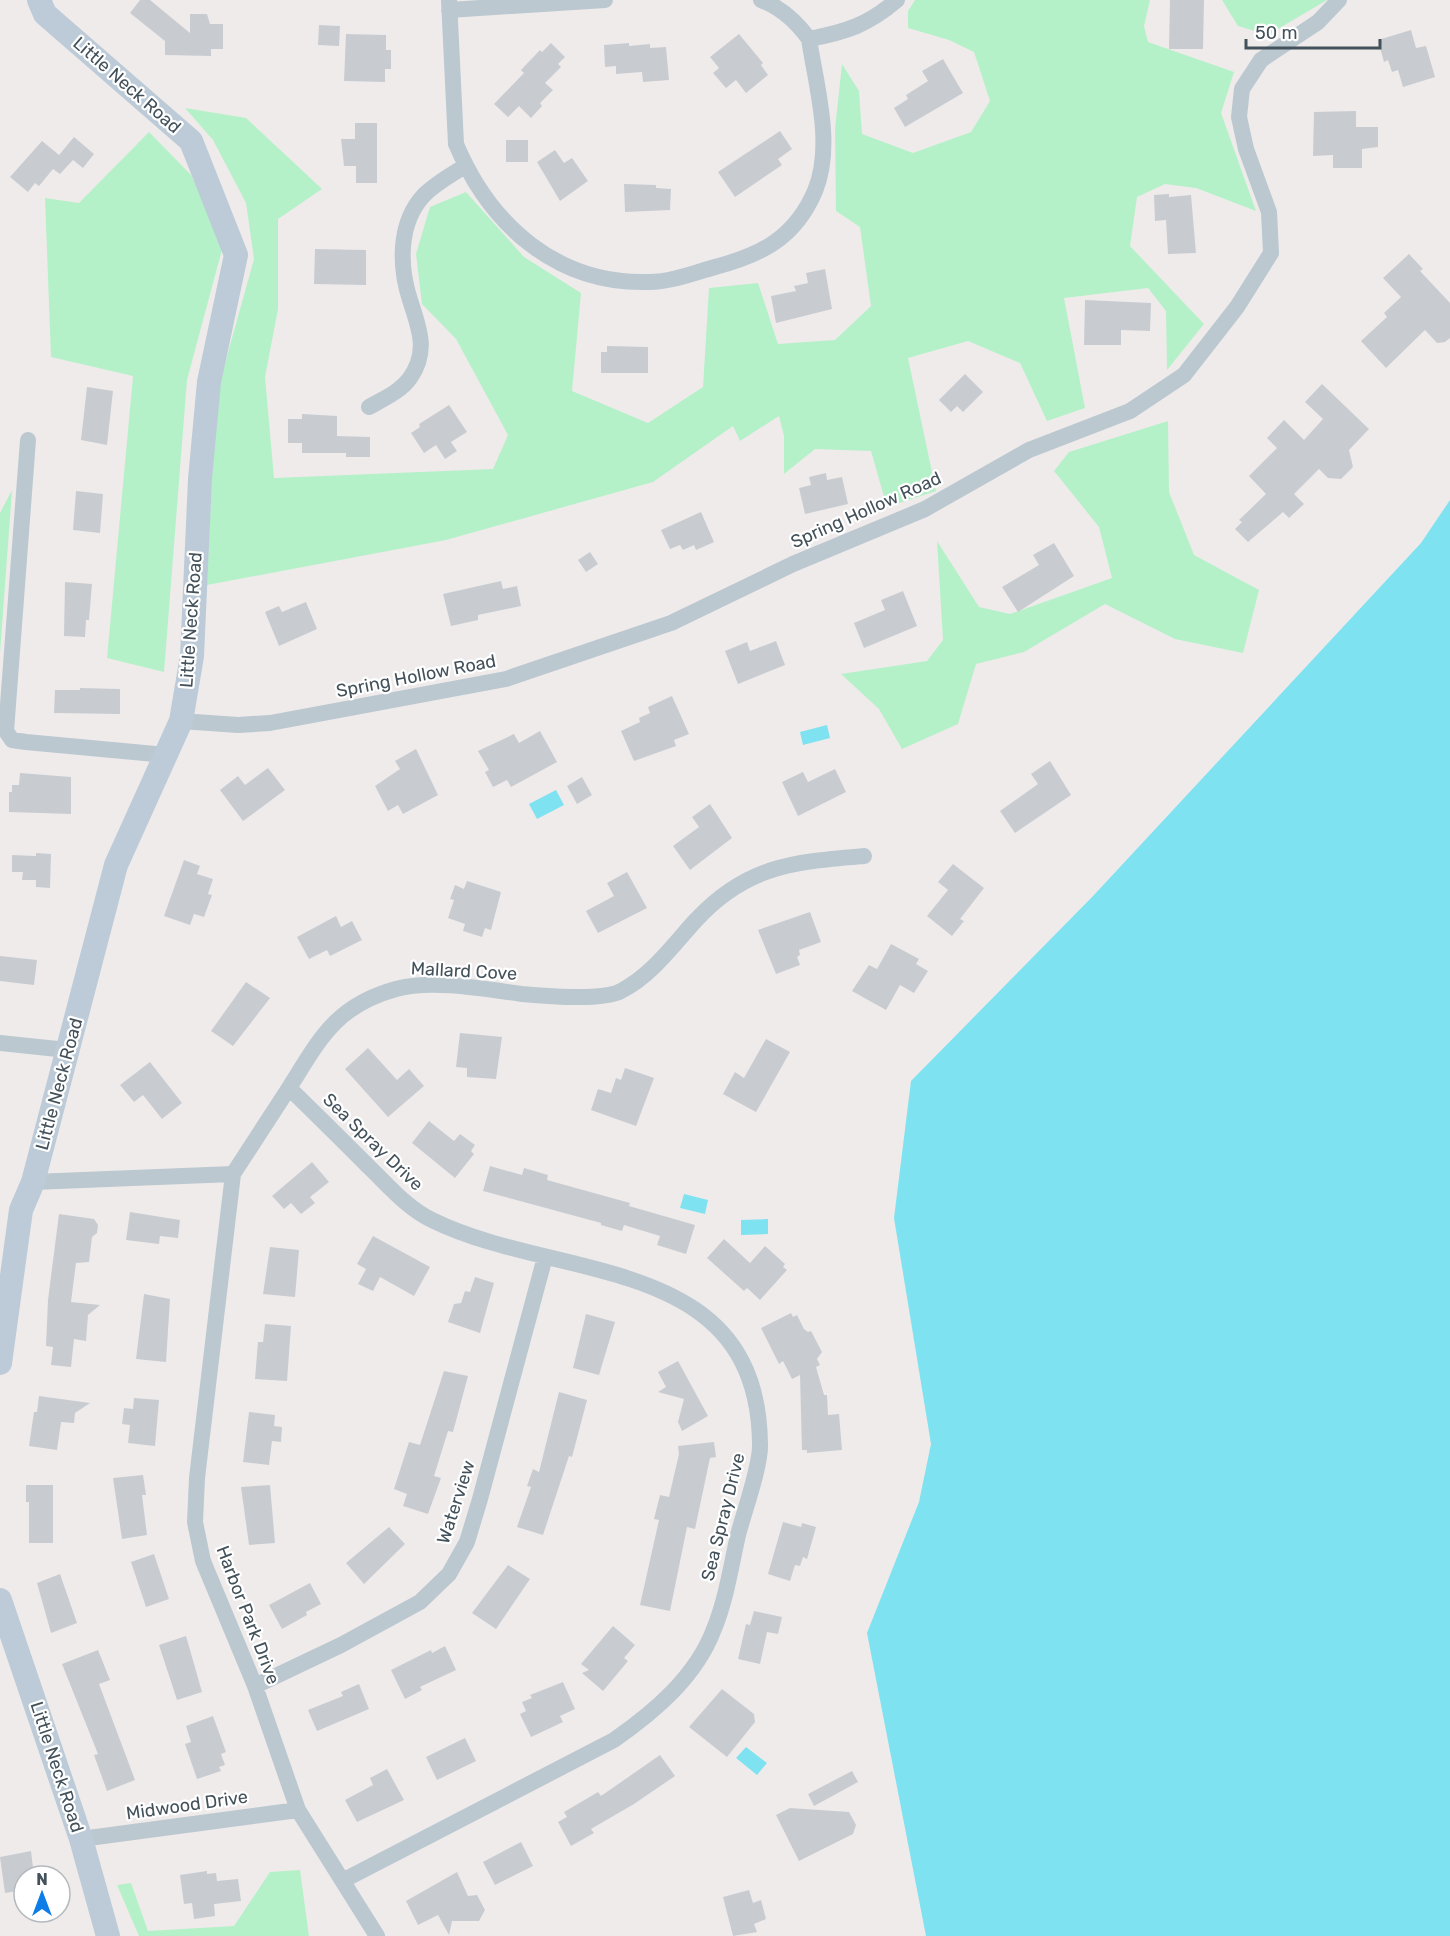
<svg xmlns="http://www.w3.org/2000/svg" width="1450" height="1936" font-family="Rubik,sans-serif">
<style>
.green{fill:#b5f1c8}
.water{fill:#7fe2f1}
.building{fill:#c8ccd1}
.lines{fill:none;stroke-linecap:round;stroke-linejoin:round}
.street{stroke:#bbc8d0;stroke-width:16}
.secondary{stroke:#bccbd7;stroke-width:24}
.labels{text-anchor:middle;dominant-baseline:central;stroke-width:4.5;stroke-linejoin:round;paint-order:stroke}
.street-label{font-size:18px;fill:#43515a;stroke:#fff}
</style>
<rect width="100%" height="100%" fill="#efebeb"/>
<path class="green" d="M915,0H1150L1144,26L1148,42L1234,72L1221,113L1256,211L1196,188L1165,184L1137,197L1130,246L1204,324L1167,370L1166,311L1148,288L1064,298L1085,408L1047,421L1020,363L968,341L908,358L936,491L887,507L871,451L815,449L784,474V436L779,416L740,441L733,426L653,482L446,540L207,585L215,399L254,259L246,203L213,140L185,108L246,118L322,189L278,219V309L265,377L274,478L493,469L508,435L456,339L422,304L416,254L430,207L466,192L524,257L581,293L572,391L648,423L703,387L709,288L758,283L778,344L835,340L871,306L860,227L836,211L835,129L842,64L859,91L862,134L913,153L971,132L990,101L974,52L949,40L908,28V11Z
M1222,0H1327L1268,35L1238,26Z
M149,132L191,175L223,246L187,380L164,672L107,658L133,376L51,357L45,198L79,203Z
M1168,421L1169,492L1194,555L1259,590L1243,653L1175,639L1105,604L1024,652L976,664L958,724L902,749L879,709L841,674L927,661L943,640L937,541L979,607L1010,614L1112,578L1099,527L1054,471L1069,452Z
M12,490L0,653V513Z
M300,1870L309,1936H139L117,1885L131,1883L148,1931L234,1926L270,1872Z"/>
<path class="water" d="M1450,500V1936H926L867,1633L919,1502L931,1444L894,1218L911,1081L1094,895L1421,543Z
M827,725L830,738L803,745L800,732Z
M556,790L564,805L537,819L529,804Z
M684,1194L708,1200L705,1214L680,1208Z
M768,1219V1234L741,1235V1220Z
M746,1747L767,1763L757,1775L736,1758Z"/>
<path class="building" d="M140,0H150L190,33V14H207L210,24H223V49H211V56L165,55V41L130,13Z
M1170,0H1204L1203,49H1169Z
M319,25L340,26L339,46L318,45Z
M1411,30L1416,48L1426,46L1435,77L1403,87L1398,70L1392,72L1388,60L1384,62L1378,40Z
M346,34L386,35V50H391V69H385V82L344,81Z
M739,34L763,63L761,65L768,75L746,93L736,80L726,88L713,73L719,68L710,57Z
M551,43L565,57L558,64L561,67L545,83L553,90L540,103L542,106L531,118L519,106L508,117L494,104L524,73L521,70L540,50L542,52Z
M629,43V46L650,44V48L666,47L669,80L643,82L642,72L616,74V66L605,67L604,45Z
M943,59L963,93L905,127L894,108L908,99L906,95L928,81L922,71Z
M1356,111V127H1378V147L1362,149V168H1333V155L1313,156L1314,112Z
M355,123H377V183H356V166H344L341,139H355Z
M780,131L792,149L778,159L782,165L735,197L718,172Z
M74,137L94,154L83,168L73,160L60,174L53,169L39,186L35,183L28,192L10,177L42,141L59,155Z
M506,140H528V162H506Z
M555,150L564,163L572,158L588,181L560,201L537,162Z
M624,184L656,185V188L671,189L670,210L625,212Z
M1169,194V197L1191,195L1196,253L1168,254L1166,220L1155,221L1154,195Z
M315,249L366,250V285L314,284Z
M1409,254L1423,269L1420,271L1450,303V338L1445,342L1437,343L1425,330L1386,368L1361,341L1387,317L1384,313L1401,297L1383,278Z
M825,269L832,309L776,323L771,296L796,291L794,286L808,283L806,273Z
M1085,300L1151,303L1150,331L1121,330V345H1084Z
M607,346L648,347V373H601V352H607Z
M965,374L983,392L963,412L957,406L951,412L939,400Z
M1322,384L1369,429L1349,450L1353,467L1341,479L1328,478L1319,469L1294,494L1304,504L1289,518L1283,512L1248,542L1235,529L1242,522L1239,520L1266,494L1249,476L1277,448L1267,438L1284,420L1304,440L1323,419L1305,402Z
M87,387L113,391L107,445L81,440Z
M449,405L467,432L451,442L457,451L445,459L436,445L424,453L411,433L420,427L419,424Z
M302,414L337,416V436L370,437V457H346V453H302V443H288V419H302Z
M826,473L827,480L842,477L848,504L805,514L799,488L811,485L809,477Z
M76,491L103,494L100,533L73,530Z
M701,512L714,542L696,550L694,545L683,550L680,545L670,549L661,530Z
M1054,543L1074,576L1018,612L1002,587L1039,565L1033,555Z
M590,552L598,564L586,572L578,560Z
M501,581L503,589L517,586L521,606L478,615V620L451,626L443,594Z
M65,582L92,584L89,620H86L85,637L64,636Z
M903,591L917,626L864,648L854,623L885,610L881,600Z
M306,602L317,629L279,646L265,612L279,606L282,612Z
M776,641L785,665L738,684L725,651L747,642L750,651Z
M80,688L120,689V714L54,713L55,690H80Z
M672,696L689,734L674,740L676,746L634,761L621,731L640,722L639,718L650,713L648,707Z
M540,731L557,762L511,787L507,780L493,787L485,772L489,770L478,751L514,734L519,743Z
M416,749L438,795L403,814L398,805L388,811L375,786L400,769L395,761Z
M1050,761L1071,795L1015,833L1000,811L1038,784L1031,774Z
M268,768L285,790L243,821L220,790L238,776L245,785Z
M835,769L846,792L798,816L782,782L803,772L808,782Z
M20,773L71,777V814L9,812V792H12V785H19Z
M582,777L592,795L577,804L567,786Z
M710,804L732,838L690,870L673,846L699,827L692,817Z
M36,853L51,854L50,888L36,887V880H22L23,872H12V855L36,856Z
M184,860L200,866L197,874L213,879L208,894L212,895L204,917L194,914L190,925L164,916Z
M953,864L984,888L960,919L964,921L952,936L927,916L948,890L938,882Z
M627,872L647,908L598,933L586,911L614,896L607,883Z
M467,881L501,892L491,930L485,928L482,937L463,931L465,924L448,918L454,900L450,899L455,885L464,889Z
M810,912L821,942L799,950L800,955L797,957L800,965L776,974L758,930Z
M336,916L341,927L352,921L362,940L330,956L327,950L309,959L297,937Z
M891,944L919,959L916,964L928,971L914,993L900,985L886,1010L852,991L869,965L877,969Z
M0,956L37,960L34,985L0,981Z
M246,982L270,998L233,1046L211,1031Z
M460,1033L502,1037L496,1079L467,1077V1068L456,1067Z
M766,1039L790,1052L756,1112L723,1094L735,1072L744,1078Z
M368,1048L397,1080L409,1069L424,1086L388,1117L345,1069Z
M150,1062L182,1103L162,1119L143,1095L134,1102L120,1085Z
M625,1068L654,1078L636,1126L591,1110L598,1089L611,1093L616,1078L621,1080Z
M429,1121L454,1141L460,1134L475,1145L471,1151L474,1154L455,1178L412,1143Z
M312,1162L329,1182L310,1197L315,1203L301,1214L291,1203L284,1209L272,1196Z
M490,1166L522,1175L524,1168L548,1175L547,1180L630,1203L629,1206L695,1225L686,1254L657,1245L660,1236L624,1225L622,1231L601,1225V1223L483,1191Z
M130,1212L180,1220L178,1238L160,1236L159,1244L126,1240Z
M59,1214L94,1219L98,1225L97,1233L92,1237L89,1262L76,1263L71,1302L100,1305L88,1315L86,1341L74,1339L71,1367L51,1365L53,1347L46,1346L48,1300Z
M373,1236L430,1267L414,1296L380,1277L373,1291L358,1284L366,1269L357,1264Z
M724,1239L750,1263L765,1246L785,1264L783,1267L787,1270L760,1300L747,1288L744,1291L707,1258Z
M270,1247L299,1250L295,1297L263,1294Z
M475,1277L494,1283L480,1333L448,1322L454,1304L461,1303L465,1291L470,1292Z
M144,1294L170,1299L166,1362L136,1359Z
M791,1313L793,1317L797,1315L804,1329L808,1332L811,1331L822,1352L817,1359L820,1365L816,1367L824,1395H827L828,1415L839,1414L842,1450L807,1453V1450H802L800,1375L792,1379L783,1361L779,1364L761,1328Z
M586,1314L615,1322L599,1375L573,1368Z
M265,1324L291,1326L287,1381L255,1379L258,1342H263Z
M678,1361L708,1416L682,1431L678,1422L684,1399L658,1392L666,1387L658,1372Z
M444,1371L468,1376L453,1432L448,1431L434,1476L441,1478L428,1514L403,1506L407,1494L394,1489L409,1442L420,1445Z
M559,1392L587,1400L572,1457L569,1456L543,1535L517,1527L531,1487L527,1486L533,1469L539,1472Z
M39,1396L90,1403L75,1413L74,1423L61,1422L57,1450L29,1446L34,1412H37Z
M134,1398L159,1400L155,1446L128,1443L130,1425L122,1424L124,1408L133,1409Z
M249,1412L275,1415L274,1426L282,1427L281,1442L272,1441L269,1465L243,1462Z
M714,1442L716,1457L710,1458L695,1529L687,1527L670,1611L640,1605L659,1520L654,1519L660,1495L669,1497L679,1454L678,1446Z
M143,1475L146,1495H142L147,1535L122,1539L113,1478Z
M26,1485H53V1543H29V1502H26Z
M270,1485L275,1543L249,1545L241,1487Z
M783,1522L801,1527L802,1523L816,1527L807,1559L803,1557L800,1566L795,1565L790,1581L768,1574Z
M389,1527L405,1544L364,1584L346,1563Z
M154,1554L169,1599L146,1607L131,1562Z
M508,1565L530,1579L496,1629L472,1613Z
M60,1574L77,1623L51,1633L37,1583Z
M310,1583L321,1604L306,1612L307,1615L282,1629L269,1605Z
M754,1611L782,1617L778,1634L767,1632L760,1664L738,1659L746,1624L750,1625Z
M613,1626L635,1645L624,1658L628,1661L603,1691L582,1673L589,1670L581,1664Z
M186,1636L202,1692L177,1700L159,1645Z
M445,1646L456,1670L420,1687L422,1690L405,1699L391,1670L431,1650L432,1653Z
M98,1650L110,1680L99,1684L135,1780L107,1791L94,1755L98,1754L62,1664Z
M563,1682L575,1709L560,1716L563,1722L531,1737L520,1714L526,1711L522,1702L532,1698L530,1695Z
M359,1684L369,1709L317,1731L308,1710L343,1696L341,1692Z
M722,1689L754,1714L755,1722L727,1757L689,1727Z
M213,1716L226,1752L221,1754L225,1765L219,1767L221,1771L197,1779L185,1744L191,1742L186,1726Z
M465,1738L476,1761L437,1780L426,1757Z
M660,1755L675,1776L634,1804L591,1829L594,1833L571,1846L558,1822L567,1817L564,1812L598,1792L601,1796Z
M387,1769L404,1800L357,1822L345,1800L373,1785L370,1778Z
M852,1771L858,1782L814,1806L808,1794Z
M790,1808L849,1812L856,1825L853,1834L799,1861L776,1815Z
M521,1842L533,1866L495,1885L483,1862Z
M31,1851L34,1876H24V1890L5,1893L0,1857Z
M207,1871V1874L216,1873L217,1881L238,1879L241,1901L214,1904L215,1916L194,1919L192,1903L184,1904L180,1875Z
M457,1872L468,1896L477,1895L485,1910L479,1921H452L449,1935L438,1915L418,1925L406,1901Z
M749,1890L753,1903L761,1900L766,1919L754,1924L757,1932L733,1936L723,1897Z"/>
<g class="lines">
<path class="street" d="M449,0L456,144C490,225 557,285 649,282C671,282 694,273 715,267C761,255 795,238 815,191C834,145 816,86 809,39
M761,0C782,8 796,21 809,39C846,32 868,25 897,0
M449,10L605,0
M369,407C383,399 400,392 410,378C429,351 419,328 410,300C399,266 398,223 424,195C436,183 451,175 465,166
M28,440L6,731L12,740L26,742L166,755
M181,721L238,725L270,723L506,679L671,623L793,564L925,509L1029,450L1130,411L1184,375L1237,307L1271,253L1269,212L1246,149L1239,117L1242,89L1261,60L1318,22L1339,0
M0,1043L67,1050
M289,1088C316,1114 343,1141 369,1167C389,1186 407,1208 432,1220C557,1282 758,1252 760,1444C761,1465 744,1512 738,1535C731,1566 726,1600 714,1629C696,1677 654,1712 614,1740L344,1880
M233,1174L197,1478L195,1522L203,1561L255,1686L298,1810L377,1936
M33,1182L233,1174C251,1146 269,1119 287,1091C319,1041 334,1006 396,989C432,979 485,989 522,994C543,996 603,1001 621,991C652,975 673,945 696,920C747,865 794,862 864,856
M255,1686L341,1645L420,1602L449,1574L467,1542L480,1499L545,1257
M81,1839L298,1810"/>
<path class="secondary" d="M0,1363L21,1210L33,1182L116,865L181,721L192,656L200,479L209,382L236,255L191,141L45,14L39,0
M0,1600L81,1839L108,1936"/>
</g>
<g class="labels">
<g class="street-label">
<text transform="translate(127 85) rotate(41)">Little Neck Road</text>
<text transform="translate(866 510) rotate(-24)">Spring Hollow Road</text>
<text transform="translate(191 620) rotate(-86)">Little Neck Road</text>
<text transform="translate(416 676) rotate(-11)">Spring Hollow Road</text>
<text transform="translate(464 971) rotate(3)">Mallard Cove</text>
<text transform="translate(59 1084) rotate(-75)">Little Neck Road</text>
<text transform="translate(373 1142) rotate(44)">Sea Spray Drive</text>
<text transform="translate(456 1502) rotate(-72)">Waterview</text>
<text transform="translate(723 1517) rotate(-76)">Sea Spray Drive</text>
<text transform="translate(248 1615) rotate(69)">Harbor Park Drive</text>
<text transform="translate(57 1767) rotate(72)">Little Neck Road</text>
<text transform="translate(187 1805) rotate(-8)">Midwood Drive</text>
</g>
</g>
<g transform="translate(42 1894)"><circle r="28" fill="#ffffff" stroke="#b4b9bd" stroke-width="1.5"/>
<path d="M0-4.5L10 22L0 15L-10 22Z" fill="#0d7de7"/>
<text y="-9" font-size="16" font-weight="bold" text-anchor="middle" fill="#43515a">N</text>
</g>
<path d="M1246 39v9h134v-9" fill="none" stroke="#43515a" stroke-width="3"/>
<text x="1255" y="39" font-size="18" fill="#43515a" stroke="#ffffff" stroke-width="4.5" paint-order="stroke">50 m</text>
</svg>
